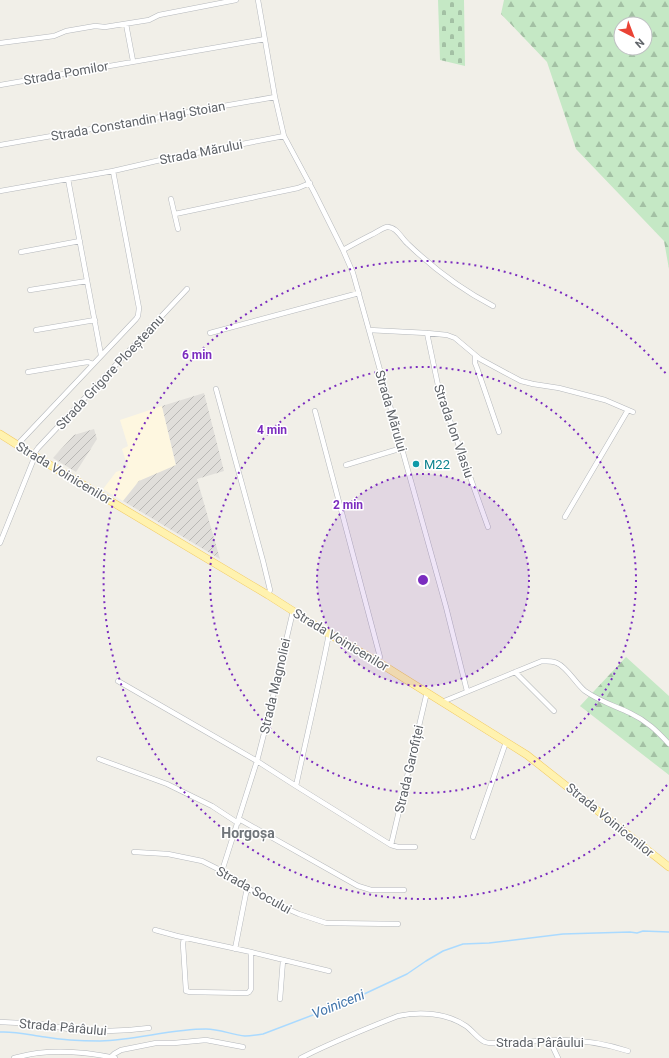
<svg xmlns="http://www.w3.org/2000/svg" width="669" height="1058" font-family="Roboto,sans-serif">
<style>
.commercial{fill:#fef7e0}
.industrial{fill:url(#industrial-furrows)}
.forest{fill:url(#forest-firs);fill-rule:evenodd}
.cemetery{fill:url(#cemetery-stones)}
.lines{fill:none;stroke-linecap:round;stroke-linejoin:round}
.stream{stroke:#aadaff;stroke-width:1.5}
.street-casing{stroke:#b5b8bc;stroke-width:5.5}
.primary-casing{stroke:#f2c960;stroke-width:8}
.street{stroke:#fff;stroke-width:4.5}
.primary{stroke:#fff2af;stroke-width:7}
.ring{fill:none;stroke:#7b2cbf;stroke-width:2;stroke-dasharray:2 4}
.culture-dot{fill:#0f9aa8;stroke:#fff;stroke-width:1.5}
.labels{text-anchor:middle;dominant-baseline:central;stroke-width:3;stroke-linejoin:round;paint-order:stroke}
.street-label{font-size:13px;fill:#5f6368;stroke:#fff}
.culture-label{font-size:13px;fill:#0d838f;stroke:#fff;text-anchor:start}
.neighbourhood-label{font-size:14px;font-weight:bold;fill:#70757a;stroke:#fff}
.water-label{font-size:14px;font-style:italic;fill:#4174aa;stroke:#fff}
.centre{fill:#7b2cbf;stroke:#fff;stroke-width:2}
.ring-label{font-size:12px;text-anchor:middle;font-weight:bold;fill:#7b2cbf;stroke:#fff;stroke-width:3;stroke-linejoin:round;paint-order:stroke}
</style>
<defs>
<pattern id="industrial-furrows" width="10" height="10" patternUnits="userSpaceOnUse"><rect width="10" height="10" fill="#e0deda"/><path d="M-1 1l2-2M0 10L10 0M9 11l2-2" fill="none" stroke="#b9b8b5"/></pattern>
<pattern id="forest-firs" width="22" height="20" patternUnits="userSpaceOnUse"><rect width="22" height="20" fill="#c5e8c5"/><path d="M5 1l3.5 6h-7zM16 11l3.5 6h-7z" fill="#a3c0a4"/></pattern>
<pattern id="cemetery-stones" width="16" height="16" patternUnits="userSpaceOnUse"><rect width="16" height="16" fill="#c5e8c5"/><path d="M2 7V4a2 2 0 0 1 4 0v3zM10 15v-3a2 2 0 0 1 4 0v3z" fill="#a3c0a4"/></pattern>
</defs>
<rect width="100%" height="100%" fill="#f1efe8"/>
<path class="commercial" d="M162,406L176,466L139,481L123,501L103,489L116,472L128,468L122,449L128,446L120,420Z"/>
<path class="industrial" d="M204,393L224,471L197,479L220,559L123,501L139,481L176,465L162,406Z
M94,429L97,439L76,472L53,458L74,435Z"/>
<path class="forest" d="M504,0H669V269L664,241L576,149L547,62L501,14ZM621,24H645V48H621Z
M626,657L669,696V775L580,706Z"/>
<path class="cemetery" d="M438,0H464L465,66L440,60Z"/>
<g class="lines">
<path class="stream" d="M0,1032C15,1031 30,1035 45,1037C62,1040 83,1041 100,1041C136,1040 171,1029 206,1029C220,1029 232,1035 245,1036C251,1036 257,1035 263,1034L347,1002L407,974L426,961L443,951L463,944L489,943L563,934L630,932L637,933L643,931L669,932"/>
<defs>
<path id="street" d="M258,0L275,97L284,136L314,192L343,250L353,273L446,607L467,691
M126,24L133,61
M0,43L54,36L66,31L95,26L105,27L149,20L159,15L236,0
M0,85L265,39
M0,145L275,97
M113,171L165,159L284,136
M68,179L101,355
M0,191L113,171L139,308L138,316L136,319L17,445
M171,199L178,229
M175,214L298,188L310,183
M343,250C352,245 361,240 371,235C376,233 382,228 387,227C396,226 402,239 408,244C433,268 462,290 493,306
M21,252L80,241
M30,290L87,281
M36,330L95,320
M369,330L427,333L447,335L455,338L480,359L504,372L521,381L533,384L559,388L605,400L633,412
M210,333L359,293
M427,333L439,390L488,527
M475,355V363L477,368L499,432
M28,372L81,363L88,362L93,364
M216,389L263,561L270,590L268,595
M315,411L380,657L378,662
M33,455L38,448L187,289
M346,465L402,448
M565,517L628,410
M0,543L35,456
M329,634C319,685 307,735 296,786L391,845L398,847H415
M515,672L554,711
M118,681L257,761L296,786
M442,702L542,661C547,661 553,661 557,663C567,667 576,684 585,691C599,701 615,706 630,713C647,721 657,731 669,744
M99,759L167,784L212,806L238,823
M239,819L358,886L371,890H404
M473,837L506,742
M391,845L427,692
M134,852L168,854L202,861L222,871L247,888L274,903L299,914L326,923L398,924
M222,871L257,761L268,718L293,611
M155,930L177,936L251,952L329,971
M184,938L183,944L186,991L190,992L247,993L249,992L251,989V952
M235,949L247,888
M280,999L283,960
M0,1022L41,1024L74,1030L107,1031L129,1030L149,1028
M550,1041L558,1058
M111,1057L114,1054L121,1050L156,1043H174L206,1040L243,1047
M14,1058C22,1056 30,1054 38,1053C62,1050 92,1053 115,1058
M301,1058C332,1042 365,1029 398,1016C420,1011 447,1013 466,1026C472,1030 479,1040 485,1042C490,1044 497,1043 503,1043C522,1043 542,1040 561,1040C584,1040 606,1044 628,1051"/>
<path id="primary" d="M0,434L35,456L268,595L329,634L378,662L527,755L669,867"/>
</defs>
<use href="#street" class="street-casing"/>
<use href="#primary" class="primary-casing"/>
<use href="#street" class="street"/>
<use href="#primary" class="primary"/>
</g>
<circle cx="423" cy="580" r="106" fill="#7b2cbf" fill-opacity=".12"/>
<g class="ring">
<circle cx="423" cy="580" r="106"/>
<circle cx="423" cy="580" r="213"/>
<path d="M667 785A319 319 0 1 1 667 375"/>
</g>
<circle class="culture-dot" cx="416" cy="464" r="4"/>
<g class="labels">
<g class="street-label">
<text transform="translate(66 73) rotate(-10)">Strada Pomilor</text>
<text transform="translate(138 121) rotate(-10)">Strada Constandin Hagi Stoian</text>
<text transform="translate(201 152) rotate(-11)">Strada Mărului</text>
<text transform="translate(110 372) rotate(-47)">Strada Grigore Ploeșteanu</text>
<text transform="translate(391 411) rotate(74)">Strada Mărului</text>
<text transform="translate(454 431) rotate(71)">Strada Ion Vlasiu</text>
<text transform="translate(64 473) rotate(31)">Strada Voinicenilor</text>
<text transform="translate(341 640) rotate(31)">Strada Voinicenilor</text>
<text transform="translate(275 686) rotate(-77)">Strada Magnoliei</text>
<text transform="translate(409 769) rotate(-77)">Strada Garofiței</text>
<text transform="translate(610 820) rotate(39)">Strada Voinicenilor</text>
<text transform="translate(254 890) rotate(29)">Strada Socului</text>
<text transform="translate(63 1027) rotate(5)">Strada Pârâului</text>
<text x="540" y="1042">Strada Pârâului</text>
</g>
<g class="culture-label">
<text x="424" y="464">M22</text>
</g>
<g class="neighbourhood-label">
<text x="248" y="833">Horgoșa</text>
</g>
<g class="water-label">
<text transform="translate(338 1004) rotate(-22)">Voiniceni</text>
</g>
</g>
<circle cx="423" cy="580" r="6" class="centre"/>
<g class="ring-label">
<text x="197" y="359">6 min</text>
<text x="272" y="434">4 min</text>
<text x="348" y="509">2 min</text>
</g>
<g transform="translate(633 36) rotate(138)"><circle r="19" fill="#ffffff" stroke="#bfc1c3"/>
<path d="M0-3L7 15L0 10L-7 15Z" fill="#ea4335"/>
<text y="-6" font-size="11" font-weight="bold" text-anchor="middle" fill="#5f6368">N</text>
</g>
</svg>
